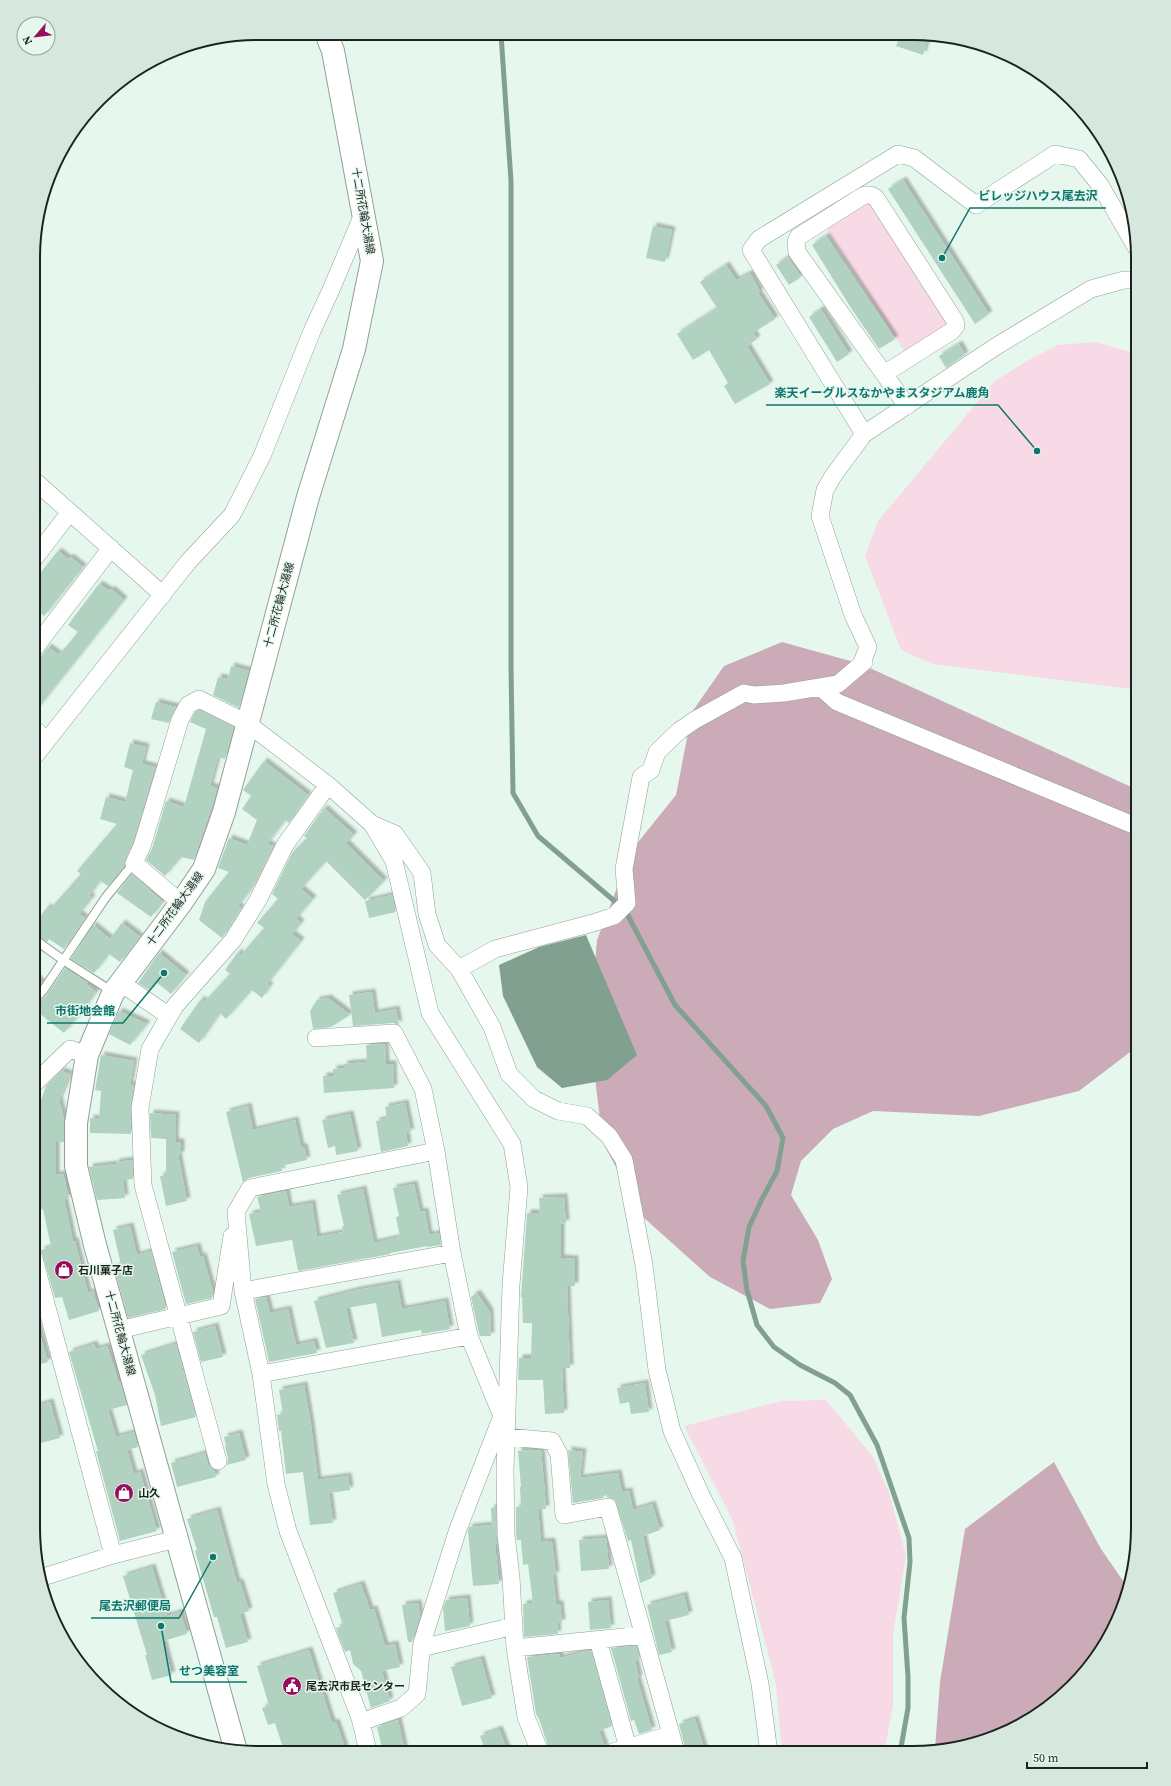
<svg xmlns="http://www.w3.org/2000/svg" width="1171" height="1786" font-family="'Source Serif 4','Noto Sans JP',serif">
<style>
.green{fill:#f7dae5}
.forest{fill:#ccabb8}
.water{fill:#81a08f}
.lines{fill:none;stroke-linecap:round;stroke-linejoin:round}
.stream{stroke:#81a08f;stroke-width:5}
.building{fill:#b1d2c0;filter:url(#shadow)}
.service-casing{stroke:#90a097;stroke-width:10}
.minor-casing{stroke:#90a097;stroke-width:18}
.primary-casing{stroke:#90a097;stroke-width:24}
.service{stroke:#fff;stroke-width:8}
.minor{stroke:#fff;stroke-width:17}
.primary{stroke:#fff;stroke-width:22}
.labels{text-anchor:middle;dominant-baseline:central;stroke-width:3;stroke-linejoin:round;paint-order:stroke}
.street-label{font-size:11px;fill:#1c221f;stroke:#e6f8ee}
.poi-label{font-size:11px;font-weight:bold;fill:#1c221f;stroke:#e6f8ee;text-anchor:start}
.rim{fill:none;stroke:#1c221f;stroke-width:2}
.leader{fill:none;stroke:#0f766e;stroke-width:1.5}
.callout-dot{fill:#0f766e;stroke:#e6f8ee;stroke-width:1.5}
.callout-label{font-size:12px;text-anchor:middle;font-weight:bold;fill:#0f766e;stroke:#e6f8ee;stroke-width:3;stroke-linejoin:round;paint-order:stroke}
</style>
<defs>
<filter id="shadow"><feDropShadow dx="3.5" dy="-3.5" stdDeviation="1" flood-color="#0004"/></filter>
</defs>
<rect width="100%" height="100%" fill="#e6f8ee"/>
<path class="green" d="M874,200L948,325L905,352L824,225Z
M1096,342L1138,354V690L932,664L901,650L865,556L878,521L995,381L1025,362L1058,345Z
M826,1400L873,1457L889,1492L906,1556L893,1635V1706L884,1753H782L776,1684L733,1521L684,1426L781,1401Z"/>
<path class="forest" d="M782,642L861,664L1138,790V1046L1079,1091L979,1116L873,1111L833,1129L801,1161L791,1195L818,1240L832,1279L820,1303L770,1309L710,1277L643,1217L603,1143L589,1030L597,940L631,851L676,795L692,712L724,666Z
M1054,1462L1101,1549L1128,1588L1126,1600L1092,1665L1050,1706L999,1736L935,1749L940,1682L965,1529Z"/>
<path class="water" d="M586,935L637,1055L607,1080L562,1088L537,1067L503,996L499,965L539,947Z"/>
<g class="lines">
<path class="stream" d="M501,34L511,181V668L513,793L538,836L625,910L675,1005L766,1106L783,1138L777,1171L761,1201L749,1227L743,1261L747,1290L757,1325L774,1347L800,1365L835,1383L850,1395L877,1445L909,1538L910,1562L904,1618L908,1677V1708L900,1753"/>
</g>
<path class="building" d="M900,35H929L923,55L896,46Z
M903,180L989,314L975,324L888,189Z
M653,226L672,230L665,262L646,258Z
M826,236L895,339L879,349L851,308L812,245Z
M788,257L801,277L789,285L776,265Z
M726,265L736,280L750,273L760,292L758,293L775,319L753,333L757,339L747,346L770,384L735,404L724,386L728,383L709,350L693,360L677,334L717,308L700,282Z
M821,309L849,354L837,362L809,317Z
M959,344L965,355L946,368L939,356Z
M58,551L68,559L70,557L83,567L44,616L34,608V581Z
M99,584L110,591L111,589L124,600L34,713V686L40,678L34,674V666L48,647L59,655L60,652L61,653L78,632L68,625Z
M231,666L249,671L239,708L213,695L218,677L228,679Z
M156,702L176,707L169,723L151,719Z
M199,710L234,727L225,759L218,757L210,786L217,788L194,860L181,857L165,876L146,860L152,849L166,801L184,807L206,729L190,722L195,712Z
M130,743L146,747L142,764L155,767L133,842L125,859V866L108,886L100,881L89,896L92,898L79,914L85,918L64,949L49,939L47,942L34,934V926L47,907L50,909L81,874L77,871L117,824L100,819L106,797L125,802L133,770L124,767Z
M264,761L308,795L289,823L285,820L267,844L273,846L254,885L238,906L241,908L222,938L199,920L205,902L229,872L218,868L229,838L247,845L257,820L242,809L251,796L243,790Z
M324,808L354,835L346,843L384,881L365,900L326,861L301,889L313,899L296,919L301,923L292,934L301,941L267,984L270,986L262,998L252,990L226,1019L220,1013L199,1043L180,1029L201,999L204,1002L230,974L225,970L238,952L241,955L264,928L257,923L278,899L272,894L292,853L307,838L304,836Z
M132,874L163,902L151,917L117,893Z
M392,895L396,912L369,918L365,901Z
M122,923L140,937L120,962L109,954L94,973L71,959L93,925L110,939Z
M34,946L40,950L34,958Z
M159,953L186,975L171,994L156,982L149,990L138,983Z
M65,968L88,982L86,984L96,992L81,1013L64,1033L34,1009V1005L38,1004L48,993Z
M34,976L42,983L34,992Z
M372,992L375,1013L396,1009L399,1025L393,1023L353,1026L349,995Z
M328,998L350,1015L331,1027L313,1029L310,1011L317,1000Z
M119,1011L147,1024L130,1045L109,1034Z
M385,1044L386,1064H393L394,1088L324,1093L323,1076H333V1069L344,1068V1064L367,1062L366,1045Z
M101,1055L134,1061L130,1085L134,1086L130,1108L131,1134L90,1133V1118L99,1119L101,1091L95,1090Z
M61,1071L70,1074L59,1100L64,1119V1142H56V1175L63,1174L69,1198L64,1199L73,1241H75L88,1293L93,1291L99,1311L69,1320L62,1297L55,1298L41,1250L51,1247L43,1209L33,1211L34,1117H40V1103L46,1086Z
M405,1103L411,1132L406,1133L408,1146L381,1152L376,1121L387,1119L385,1107Z
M248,1106L253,1130L295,1120L301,1147H304L307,1160L281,1166L282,1171L248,1178L243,1182L226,1112Z
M150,1113L176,1115L175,1138L176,1142H181V1155H178L187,1201L166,1206L160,1176L166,1175V1139L151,1138Z
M350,1114L358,1151L336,1155L335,1146L328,1148L322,1120Z
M132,1160L133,1179L123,1180L125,1198L97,1200L89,1167L116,1164V1162Z
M414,1184L420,1212L425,1211L429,1235L439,1233L441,1245L427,1247V1246L390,1253V1254L298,1271L292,1240L256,1246L249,1214L261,1212L257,1197L286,1191L289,1207L312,1203L317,1237L343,1232L342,1226H344L337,1195L363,1189L374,1243L400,1237L396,1217L399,1216L393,1188Z
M564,1197L566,1223L561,1224V1258L575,1259V1286H567L570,1368H562L564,1413L545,1414L543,1380H518L519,1358H531L532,1323H523L522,1297H521L527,1213H540L539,1198Z
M130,1226L137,1255L151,1251L166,1309L128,1318L114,1267L121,1265L113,1230Z
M197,1246L200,1257L203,1256L213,1292L212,1298L186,1304L172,1252Z
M397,1283L402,1309L445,1301L450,1329L422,1334L421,1330L382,1337L376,1303L346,1308L354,1343L326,1348L314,1301L357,1290Z
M477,1293L490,1312L491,1336H480L479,1333L471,1297Z
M266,1297L270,1313L288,1309L296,1345L314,1341L317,1353L269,1362L255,1299Z
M33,1324H37L48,1362L33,1366Z
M215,1326L223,1357L201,1362L193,1332Z
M94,1344L96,1349L107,1346L119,1383L120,1382L127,1405L108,1410L116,1437L134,1432L138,1447L127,1450L134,1474L140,1472L157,1531L120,1541L96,1451H98L69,1352Z
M176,1344L196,1417L161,1426L155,1395L141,1355Z
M645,1383L649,1412L631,1414L629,1402L620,1404L617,1388Z
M304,1385L311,1425L318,1480L348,1476L350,1490L329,1493L333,1523L310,1525L303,1472L286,1474L281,1431H279L277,1415L283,1414L279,1390Z
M50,1402L60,1438L37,1444L33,1429V1407Z
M239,1433L246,1460L227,1465L228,1458L225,1447L226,1446L224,1437Z
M535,1450H541L544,1483L546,1509H538L541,1542L550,1541L552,1542L556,1575H553L556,1604H560L562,1623H557L558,1634L524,1637L523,1604L533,1603L528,1564L523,1565L521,1540H517L516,1534V1507H521L520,1487H521L518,1451Z
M568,1450L583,1452L580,1478L618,1473L622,1492L629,1491L633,1510L652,1504L660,1530L643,1536L652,1578L640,1583L631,1540L628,1541L615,1500L607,1497L606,1495L603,1496V1498L573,1503Z
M205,1453L208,1464L214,1470L216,1477L177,1487L171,1463Z
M496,1507L497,1544H495L499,1584L473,1586L468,1531L469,1527L492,1525L491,1508Z
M217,1510L237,1583L240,1582L249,1611L240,1614L248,1642L226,1648L217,1617H214L195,1551L197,1550L187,1519Z
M606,1538L609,1569L581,1571L579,1540Z
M152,1567L167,1616L180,1612L187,1634L163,1641L172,1675L152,1680L145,1655H147L123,1576Z
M361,1584L370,1610L374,1609L385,1646L395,1644L400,1667L382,1671L390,1701L371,1708L361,1671L353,1664L350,1650L345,1652L339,1637L336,1628L343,1626L333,1593Z
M684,1595L689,1615L665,1621L672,1652L659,1655L647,1605Z
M467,1598L470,1626L445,1631L443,1608L446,1600Z
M608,1600L611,1628L590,1630L588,1602Z
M418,1603L420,1615L412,1642H408L402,1605Z
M636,1646L640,1659L635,1660L639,1679H637L652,1730L639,1734L634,1720L631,1721L611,1648Z
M309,1650L332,1723L336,1722L346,1751H284L275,1723L268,1725L262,1708L269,1705L257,1666Z
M591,1650L612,1726L599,1731L605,1747L603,1752H550L539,1719L536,1714L527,1657L560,1654V1658Z
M481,1659L492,1698L462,1706L451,1667Z
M695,1719L705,1752H686L679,1724Z
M398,1720L405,1752H383L377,1727Z
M499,1729L508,1752H486L480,1736Z"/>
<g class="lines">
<defs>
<path id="service" d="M34,939L63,960L113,992
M34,1000L44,989L106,897L134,863"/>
<path id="minor" d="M884,374L952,331L956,326L955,321L876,198L871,195H865L858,199L798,237L796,242L797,252L907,406
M864,434L751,250L759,239L898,154L914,158L976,205L1055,154L1079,159L1100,185L1136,247
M35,482H36L163,595
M34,559L70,512
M34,649L111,548
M820,687L837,702L1138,827
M34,729L47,740
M34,757L188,562L232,515L262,456L312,331L330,292L364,212
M372,824L394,861L430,1013L512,1144L519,1187L511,1285L505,1470L506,1535L511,1577L515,1648L526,1717L540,1752
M181,903L134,863L142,846L180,720L188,705L199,699L247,723L328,785L372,824L395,834L422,873L427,914L437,945L459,969L492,1027L509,1074L534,1099L558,1111L587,1116L609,1136L624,1160L644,1265L657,1370L672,1431L701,1495L733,1558L760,1684L769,1753
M459,969L495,949L593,923L614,916L627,903L624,869L641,777L651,770L657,752L679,731L695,720L744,693L754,695L784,693L838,684L864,662L863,660L868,647L853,615L820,516L825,490L833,476L864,434L995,347L1091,289L1124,280H1138
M121,983L169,1016
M316,1038L394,1033L423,1089L436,1151L452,1253L469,1336L502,1416L507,1437L552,1441L559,1454L564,1515L608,1507L676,1752
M34,1084L70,1049L87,1055
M33,1255L113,1555
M243,1291L452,1253
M119,1330L221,1306L232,1236
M261,1374L469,1336
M218,1461L143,1185L140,1108L150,1049L175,1006L233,940L258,900L285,845L328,785
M43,1577L113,1555L176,1539
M598,1640L628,1748
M421,1648L514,1626
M515,1648L643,1635
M361,1722L401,1708L417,1694L422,1643L458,1529L502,1416
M368,1751L360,1718L288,1531L276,1484L261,1374L243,1291L236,1212L250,1188L436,1151
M613,1752L670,1735"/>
<path id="primary" d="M236,1751L95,1245L76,1166V1123L87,1055L113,993L181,903L204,869L224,812L308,497L354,349L372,261L333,51L326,33"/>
</defs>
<use href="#service" class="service-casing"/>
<use href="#minor" class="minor-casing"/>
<use href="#primary" class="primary-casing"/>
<use href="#service" class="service"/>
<use href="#minor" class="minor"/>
<use href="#primary" class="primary"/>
</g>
<defs>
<symbol id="shop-disc" viewBox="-11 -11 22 22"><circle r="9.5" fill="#990d5f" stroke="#e6f8ee"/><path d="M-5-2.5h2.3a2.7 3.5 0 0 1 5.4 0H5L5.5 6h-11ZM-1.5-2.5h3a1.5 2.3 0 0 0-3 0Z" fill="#fff"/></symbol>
<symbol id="civic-disc" viewBox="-11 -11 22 22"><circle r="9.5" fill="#990d5f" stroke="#e6f8ee"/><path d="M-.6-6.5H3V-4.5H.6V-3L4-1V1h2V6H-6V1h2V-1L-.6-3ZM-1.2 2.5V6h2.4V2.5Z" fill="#fff"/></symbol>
</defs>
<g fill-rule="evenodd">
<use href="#shop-disc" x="53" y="1259" width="22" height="22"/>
<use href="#shop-disc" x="113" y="1482" width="22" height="22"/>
<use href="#civic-disc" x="281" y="1675" width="22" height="22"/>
</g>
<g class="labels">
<g class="street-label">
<text transform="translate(363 211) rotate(80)">十二所花輪大湯線</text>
<text transform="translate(279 605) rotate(-75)">十二所花輪大湯線</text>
<text transform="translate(175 909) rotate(-54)">十二所花輪大湯線</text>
<text transform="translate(120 1333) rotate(75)">十二所花輪大湯線</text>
</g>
<g class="poi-label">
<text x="78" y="1270">石川菓子店</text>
<text x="138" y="1493">山久</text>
<text x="306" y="1686">尾去沢市民センター</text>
</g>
</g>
<path d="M0 0H1171V1786H0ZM258 40H913A218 218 0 0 1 1131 258V1528A218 218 0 0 1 913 1746H258A218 218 0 0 1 40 1528V258A218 218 0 0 1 258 40Z" fill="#d6e7dd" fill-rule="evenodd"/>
<path class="rim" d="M258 40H913A218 218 0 0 1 1131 258V1528A218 218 0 0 1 913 1746H258A218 218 0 0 1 40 1528V258A218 218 0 0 1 258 40Z"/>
<path class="leader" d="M942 258L970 208H1106M1037 451L998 405H766M164 973L123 1023H47M213 1557L179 1618H91M161 1626L171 1682H247"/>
<g class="callout-dot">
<circle cx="942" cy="258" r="4"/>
<circle cx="1037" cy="451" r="4"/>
<circle cx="164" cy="973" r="4"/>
<circle cx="213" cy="1557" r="4"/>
<circle cx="161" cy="1626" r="4"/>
</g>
<g class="callout-label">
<text x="1038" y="200">ビレッジハウス尾去沢</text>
<text x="882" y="397">楽天イーグルスなかやまスタジアム鹿角</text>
<text x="85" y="1015">市街地会館</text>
<text x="135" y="1610">尾去沢郵便局</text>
<text x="209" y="1675">せつ美容室</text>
</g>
<g transform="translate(36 36) rotate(242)"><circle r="19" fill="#e6f8ee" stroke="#95a29b"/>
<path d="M0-3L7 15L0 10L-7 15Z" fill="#990d5f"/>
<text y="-6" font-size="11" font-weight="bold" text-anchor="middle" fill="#1c221f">N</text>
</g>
<path d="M1027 1762v6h120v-6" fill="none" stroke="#1c221f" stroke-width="2"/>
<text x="1033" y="1762" font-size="12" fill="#1c221f" stroke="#e6f8ee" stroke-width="3" paint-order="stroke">50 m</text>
</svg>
